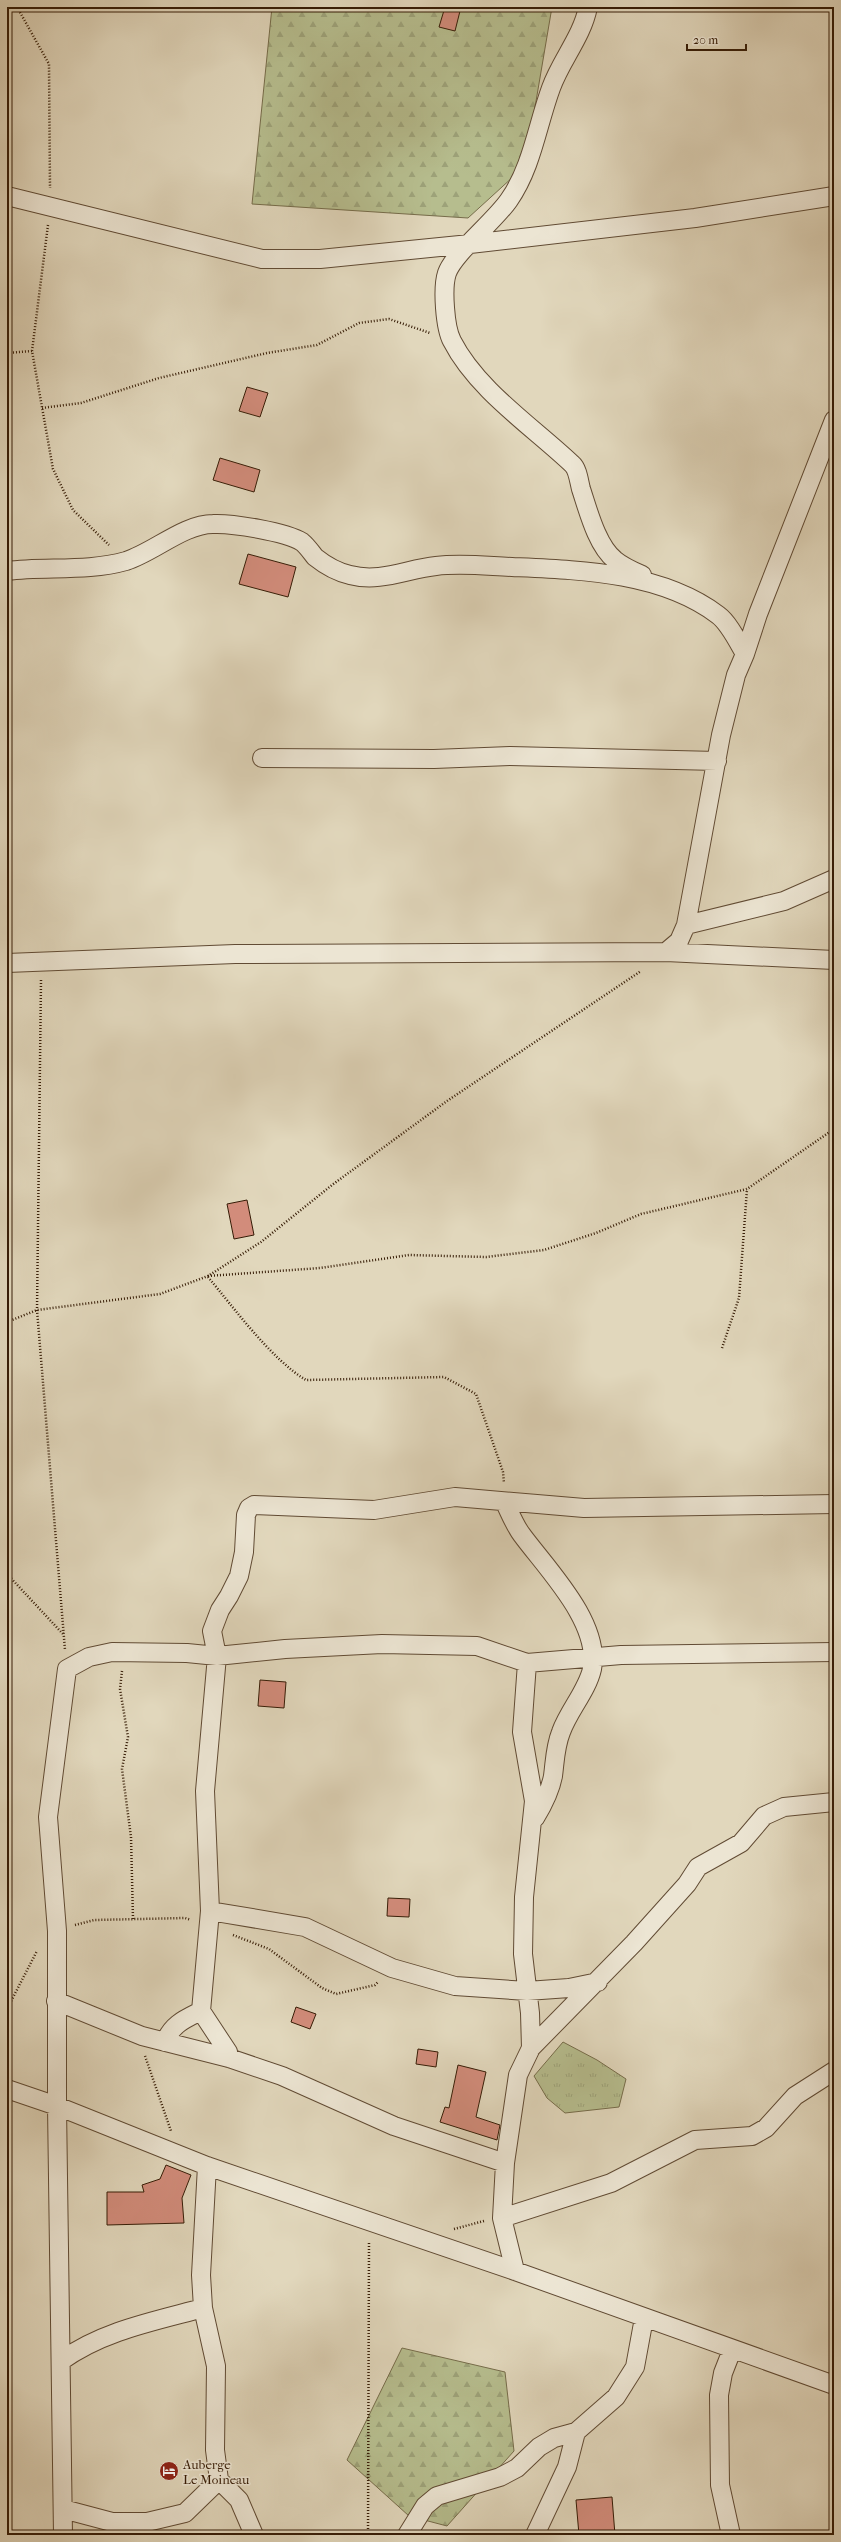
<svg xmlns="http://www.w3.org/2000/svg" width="841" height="2542" font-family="'IM FELL French Canon',serif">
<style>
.grass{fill:url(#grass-tufts);stroke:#766c4a}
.forest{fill:url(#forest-firs);stroke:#766c4a}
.building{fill:#d28c7b;stroke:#361c06}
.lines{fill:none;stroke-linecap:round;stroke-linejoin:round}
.street-casing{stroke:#614b34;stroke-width:20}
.path{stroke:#361c06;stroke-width:2.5;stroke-dasharray:1 2;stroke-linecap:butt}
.street{stroke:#ece5d3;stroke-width:18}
.labels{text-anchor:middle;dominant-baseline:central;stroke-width:3;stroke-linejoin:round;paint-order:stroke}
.poi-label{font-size:13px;fill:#361c06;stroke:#ece5d3;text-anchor:start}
</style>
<defs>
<pattern id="grass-tufts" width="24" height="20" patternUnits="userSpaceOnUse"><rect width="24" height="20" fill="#b6bd8e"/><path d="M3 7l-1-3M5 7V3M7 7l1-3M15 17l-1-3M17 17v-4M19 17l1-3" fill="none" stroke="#9da279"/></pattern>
<pattern id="forest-firs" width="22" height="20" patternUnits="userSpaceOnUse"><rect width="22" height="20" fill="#b6bd8e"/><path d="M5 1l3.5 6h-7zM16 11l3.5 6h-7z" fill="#9da279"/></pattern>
</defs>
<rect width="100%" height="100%" fill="#e1d7bc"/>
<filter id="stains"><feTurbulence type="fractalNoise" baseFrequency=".005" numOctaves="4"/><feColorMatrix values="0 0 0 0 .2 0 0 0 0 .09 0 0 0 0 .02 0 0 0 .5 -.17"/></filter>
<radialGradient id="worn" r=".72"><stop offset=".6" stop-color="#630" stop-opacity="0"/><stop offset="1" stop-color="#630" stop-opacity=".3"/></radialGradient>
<path class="grass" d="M563,2042L597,2060L626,2079L619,2107L565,2113L547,2098L534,2076Z"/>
<path class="forest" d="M272,7H552L525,166L468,218L252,204Z
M402,2348L505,2372L514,2451L447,2526L409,2516L347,2460Z"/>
<path class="building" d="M445,7H461L455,31L439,27Z
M247,387L268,393L260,417L239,411Z
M220,458L260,470L254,492L213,480Z
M248,554L296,567L288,597L239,584Z
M247,1200L254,1235L234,1239L227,1204Z
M260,1680L286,1682L284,1708L258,1706Z
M388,1898L410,1899L409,1917L387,1916Z
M296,2007L316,2014L310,2029L291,2022Z
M418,2049L438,2052L436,2067L416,2064Z
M458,2065L486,2072L476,2117L500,2125L497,2140L440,2122L445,2107L449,2108Z
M166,2165L191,2175L182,2198L184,2223L107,2225V2192H144L142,2185L160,2179Z
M612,2497L615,2535H579L576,2500Z"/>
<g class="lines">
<defs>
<path id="street" d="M588,7C582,37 561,60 551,88C537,126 532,167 509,200C494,222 454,253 447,273C442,288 445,328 452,341C477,390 533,427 572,464C578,469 579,482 581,489C588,510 597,546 615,560C622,566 633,571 642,575
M7,196L262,259H320L470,244L695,218L834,196
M7,571C46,566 87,572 126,561C154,552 184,524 213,524C232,523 286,532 302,542C307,546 311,552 315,557C325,565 337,572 350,575C380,583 407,569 436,566C461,563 487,566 512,567C580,570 661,572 718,615C729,623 738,642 745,654L736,675L721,735L686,925L679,941L666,952
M745,654L758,614L834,420
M262,758L434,759L510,756L717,761
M686,925L784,901L834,879
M7,963L235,954L666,952L834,960
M505,1503C510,1513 515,1526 522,1535C547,1569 601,1623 592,1669C587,1691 569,1710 561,1732C555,1747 555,1761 553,1776C550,1792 543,1805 535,1818
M210,1911L305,1927L392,1968L455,1986L527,1991L569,1988L598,1982
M56,2001L142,2036L229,2058L282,2076L394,2126L505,2163
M165,2042C172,2024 185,2019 201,2011
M531,2048L634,1943L687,1884L698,1867L741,1843L764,1816L784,1807L834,1802
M229,2058L228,2052L201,2011L210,1911L205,1791L217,1656L212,1631L220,1610L229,1596L239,1576L244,1552L246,1515L249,1508L254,1505L374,1510L455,1497L584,1508L834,1504
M7,2089L57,2106L207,2166L515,2271L834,2385
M207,2166L201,2275L203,2308L216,2366L215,2450L219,2480L239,2500L254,2535
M502,2218L611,2183L695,2140L752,2136L766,2128L795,2096L834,2071
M515,2271L502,2218L505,2163L518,2075L531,2048L530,2013L523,1954L524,1897L534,1801L522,1732L527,1663
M61,2361C102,2331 155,2321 203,2308
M63,2509L112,2522H147L185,2513L219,2480
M63,2535L57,2106V1931L48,1817L67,1669L89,1657L112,1652L187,1653L217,1656L285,1649L382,1644L477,1646L527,1663L621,1655L834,1652
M407,2535L425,2506L437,2496L500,2477L517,2468L539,2447L554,2438L576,2432L616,2397L635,2367L644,2318
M535,2535L567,2467L576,2432
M731,2535L720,2485L719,2395L723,2373L732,2350"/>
</defs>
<use href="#street" class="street-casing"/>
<path class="path" d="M17,7L49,64L50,188
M48,225L32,351L53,469L73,510L109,545
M7,353L32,351
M42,408L81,403L159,378L267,353L317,345L359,323L389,319L430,333
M41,980L37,1310L65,1650
M208,1276L320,1268L409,1255L486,1257L544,1250L596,1233L641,1214L747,1189L834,1129
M208,1277C234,1308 272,1360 306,1380L444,1377L476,1394L503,1472L504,1483
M7,1322L37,1310L160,1294L208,1276L261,1242L332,1185L447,1101L641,971
M722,1348L739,1298L747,1189
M7,1574L63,1634
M122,1671L120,1689L128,1737L122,1769L131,1837L133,1919
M75,1925L94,1920L185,1918L191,1920
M233,1935L269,1949L322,1988L336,1994L375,1985L378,1982
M7,2009L37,1951
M145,2056L171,2131
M454,2229L484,2221
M368,2535L369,2242"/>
<use href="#street" class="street"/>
</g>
<defs>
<symbol id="hotel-disc" viewBox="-11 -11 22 22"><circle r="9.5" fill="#8f2418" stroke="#ece5d3"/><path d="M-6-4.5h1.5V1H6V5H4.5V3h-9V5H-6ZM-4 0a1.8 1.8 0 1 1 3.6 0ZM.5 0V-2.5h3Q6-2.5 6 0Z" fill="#fff"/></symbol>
</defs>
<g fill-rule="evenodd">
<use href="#hotel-disc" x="158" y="2460" width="22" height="22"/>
</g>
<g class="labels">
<g class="poi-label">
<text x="183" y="2464">Auberge<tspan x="183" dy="15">Le Moineau</tspan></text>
</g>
</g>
<rect width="841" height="2542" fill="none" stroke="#e1d7bc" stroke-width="24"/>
<rect x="8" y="8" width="825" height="2526" fill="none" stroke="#361c06" stroke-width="2"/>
<rect x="12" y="12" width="817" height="2518" fill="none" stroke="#361c06"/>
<path d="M687 44v6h59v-6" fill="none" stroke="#361c06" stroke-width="2"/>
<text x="693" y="44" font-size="12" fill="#361c06" stroke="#ece5d3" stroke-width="3" paint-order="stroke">20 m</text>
<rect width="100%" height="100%" filter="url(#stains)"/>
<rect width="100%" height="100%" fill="url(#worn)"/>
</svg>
